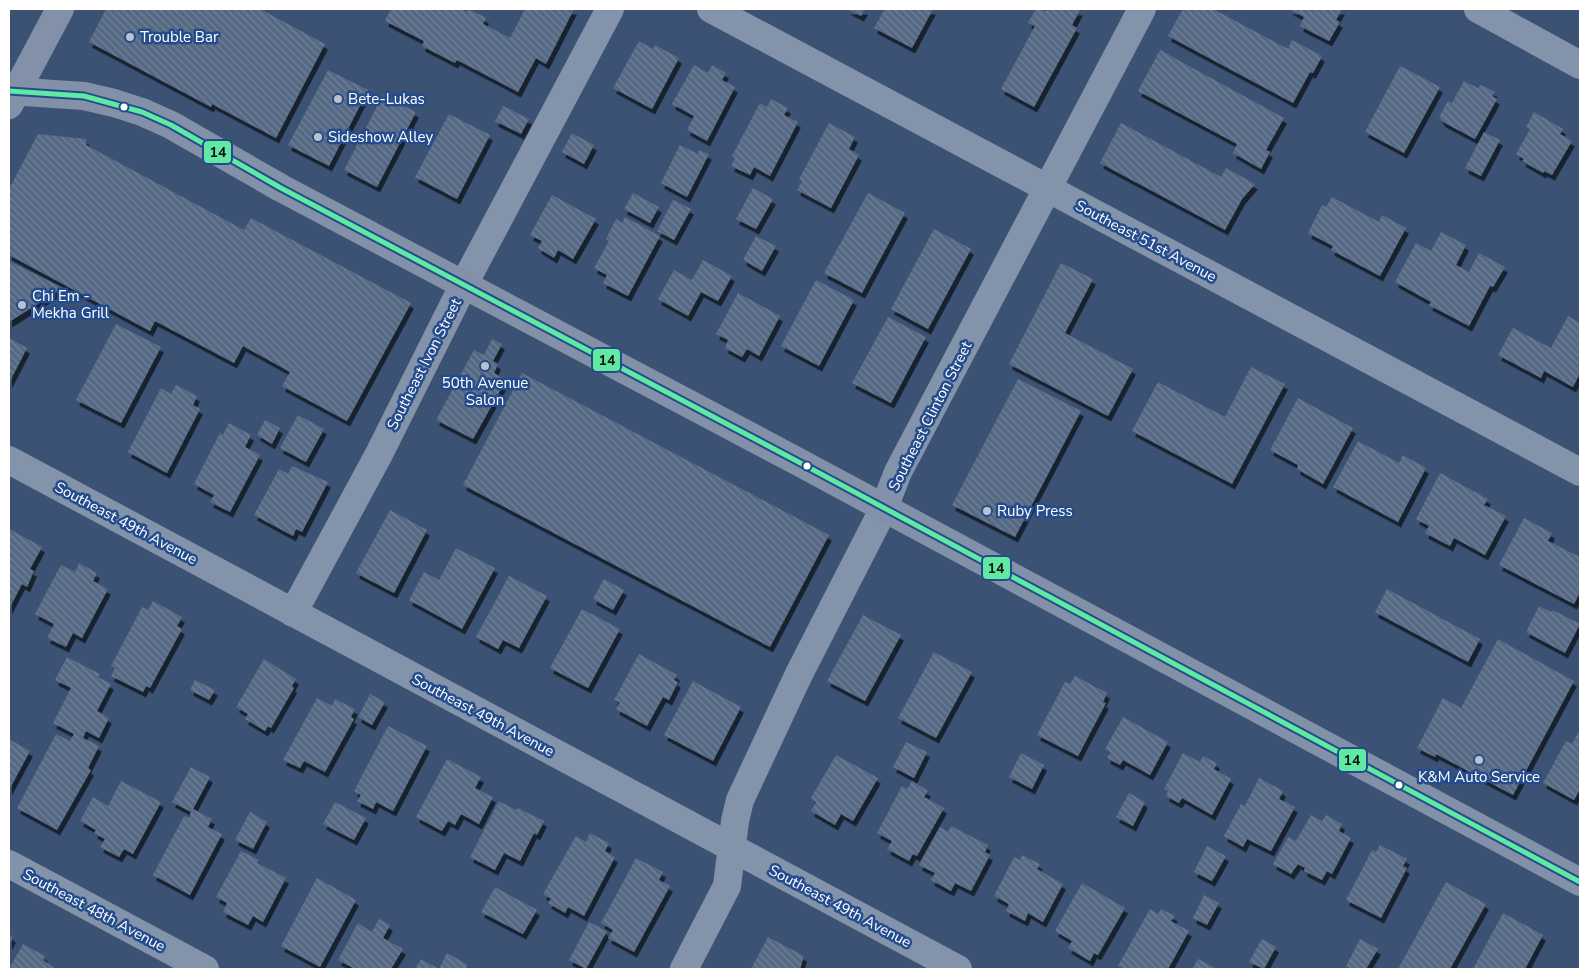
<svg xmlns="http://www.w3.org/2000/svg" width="1589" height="978" font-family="'Nunito Sans',sans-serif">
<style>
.building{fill:url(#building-back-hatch);filter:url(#shadow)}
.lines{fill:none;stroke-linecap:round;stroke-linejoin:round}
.minor{stroke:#8393a9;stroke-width:28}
.major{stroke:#8291a7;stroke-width:28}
.bus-1-casing{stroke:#244c8c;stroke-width:9}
.bus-1{stroke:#60e9a3;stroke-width:5}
.poi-dot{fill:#bbc2ce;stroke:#244c8c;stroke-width:2}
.bus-dot{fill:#fff;stroke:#244c8c;stroke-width:2}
.labels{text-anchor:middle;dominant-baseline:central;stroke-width:5;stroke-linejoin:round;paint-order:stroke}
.poi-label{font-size:15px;fill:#fff;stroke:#244c8c;text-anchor:start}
.street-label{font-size:15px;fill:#fff;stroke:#244c8c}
.line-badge{stroke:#244c8c;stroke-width:2}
.pale-badge-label{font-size:14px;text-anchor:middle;font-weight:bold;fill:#111}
</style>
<defs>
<pattern id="building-back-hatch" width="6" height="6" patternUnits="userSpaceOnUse" patternTransform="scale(1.25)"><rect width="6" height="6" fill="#576984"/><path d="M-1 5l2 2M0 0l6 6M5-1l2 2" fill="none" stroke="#708096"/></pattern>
<filter id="shadow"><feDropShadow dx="3" dy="5.5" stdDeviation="0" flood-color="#0009"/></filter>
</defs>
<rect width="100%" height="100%" fill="#3c5274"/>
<path class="building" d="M106,9H263L262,10L325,44L276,138L212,104L211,107L89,42Z
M391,9H461L467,12L469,9L486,18L483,24L510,38L525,9H574L546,64L536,58L518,92L457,60L455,63L422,46L424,41L385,21Z
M847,9H865L861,16Z
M885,9H933L912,48L874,28Z
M1036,9L1046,11L1047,9L1080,10L1072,25L1077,28L1034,107L1001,89L1035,26L1028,23Z
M1183,9H1213L1288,49L1292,40L1322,56L1313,73L1310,72L1293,103L1168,36Z
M1289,9H1342L1336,20L1340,22L1329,41L1300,26L1304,17Z
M639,41L653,49L655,45L679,58L652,109L613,88Z
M1160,50L1284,118L1266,150L1270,152L1261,169L1233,153L1237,144L1138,91Z
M694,65L708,73L712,65L726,73L722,80L735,87L707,141L687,130L694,116L672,104Z
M1400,66L1440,87L1404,153L1365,132Z
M328,70L368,90L329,166L288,145Z
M1464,81L1478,88L1481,85L1495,92L1492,96L1497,99L1475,139L1443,122L1439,117L1448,101L1452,103Z
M383,95L416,112L377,187L344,170Z
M771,99L788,108L784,115L798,122L770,176L754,167L750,175L731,166L735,158L732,156L760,103L767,107Z
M503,106L529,119L521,134L495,121Z
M1534,112L1563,129L1560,134L1572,141L1552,175L1544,171L1543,173L1522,161L1524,159L1516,154L1530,129L1526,127Z
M449,114L490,135L457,199L415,177Z
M829,123L855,137L849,149L859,155L831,208L797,190L802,181L799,179Z
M1121,123L1221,177L1226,168L1255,184L1242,199L1225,230L1100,163Z
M1484,132L1500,140L1481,176L1465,168Z
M572,133L594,145L584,164L562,152Z
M38,134L86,139V145L244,230L251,218L411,303L347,421L282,386L290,372L243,346L234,363L155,321L150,331L9,255V189Z
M680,145L698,154L699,150L709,154L687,197L661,183Z
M753,188L773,199L756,229L736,219Z
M633,193L659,207L650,223L624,209Z
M868,193L905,213L862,293L824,273Z
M552,195L596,219L573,259L558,250L554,258L538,248L542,241L530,235Z
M1332,197L1379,222L1382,215L1406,228L1380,276L1331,250L1333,246L1308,233L1322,205L1326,207Z
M673,200L691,209L674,240L657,231Z
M625,217L660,236L628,296L603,283L607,275L594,268L609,241L606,239L616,219L622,223Z
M934,229L971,249L928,329L891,309Z
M1441,232L1466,245L1456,265L1469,272L1479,253L1505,267L1493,287L1490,286L1469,326L1429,305L1431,302L1395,282L1416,243L1431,251Z
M756,236L776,246L762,271L743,260Z
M703,260L732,276L718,301L701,292L688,316L658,299L674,270L692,280Z
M9,261L63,288L9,322Z
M1061,263L1093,279L1065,333L1133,369L1108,416L1009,364Z
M816,280L854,300L819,366L781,346Z
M738,293L780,316L759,356L747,349L742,357L725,348L728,340L716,334Z
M1568,316L1580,323V373L1573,387L1544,371L1541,378L1498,355L1513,328L1551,348Z
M888,317L926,337L891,403L852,383Z
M116,324L161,347L121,423L76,400Z
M9,338L27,348L9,383Z
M492,339L502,344L493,361L498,364L494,373L506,380L473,439L436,420L474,350L484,355Z
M1251,367L1285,384L1232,484L1132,431L1158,382L1225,417Z
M522,373L829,535L770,647L463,485Z
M1018,379L1081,411L1015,537L952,505Z
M176,385L197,396L193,405L200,409L167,473L128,452L161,388L171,394Z
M1298,398L1353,428L1323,484L1297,469L1298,465L1270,450Z
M298,415L324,429L306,462L280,448Z
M265,420L280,428L272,444L257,435Z
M229,423L251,435L245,447L260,455L230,512L210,502L214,495L194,484L220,433L223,435Z
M1358,441L1399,463L1403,455L1426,468L1398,522L1333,487Z
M292,466L328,482L302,532L296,529L293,536L254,515L279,469L288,474Z
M1440,473L1488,499L1484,505L1506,516L1485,555L1454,538L1450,546L1425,533L1429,526L1416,519Z
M390,510L427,530L394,593L356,573Z
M1524,518L1552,533L1548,541L1580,557V592L1574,604L1499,565Z
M9,529L42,547L30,569L34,571L27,587L22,584L9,609Z
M456,548L495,568L462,629L409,600L424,572L439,580Z
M79,563L97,573L93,581L108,589L82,638L73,633L66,647L47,638L54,624L35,614L61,565L75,572Z
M509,576L547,596L519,648L503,640L498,649L476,637Z
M604,579L624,590L613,610L593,599Z
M1387,589L1480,639L1468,662L1375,612Z
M153,601L182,617L177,626L182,629L150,688L146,686L143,692L111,676L115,668L111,666L142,607L148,610Z
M1539,606L1551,612L1553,610L1580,624L1565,653L1526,632Z
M582,609L620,629L588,688L550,668Z
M863,615L901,635L865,701L827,681Z
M1498,639L1574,681L1513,795L1436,754L1435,757L1417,748L1443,698L1461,708Z
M934,652L972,672L936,738L898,718Z
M639,654L677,675L674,680L678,682L669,700L663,697L647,726L616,709L620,702L614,700Z
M67,657L100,674L98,677L111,684L97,711L109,718L99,738L86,731L83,738L99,746L88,768L91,770L57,830L17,808L56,734L70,741L74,734L53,723L71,688L55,680Z
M264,659L296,679L292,686L294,688L271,728L268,726L265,731L245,719L248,714L236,707Z
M1075,676L1107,693L1103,702L1106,703L1078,756L1037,735L1065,682L1070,684Z
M195,680L215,690L209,700L190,690Z
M693,681L741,707L713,761L664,735Z
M370,694L385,702L372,725L358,717Z
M317,698L332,706L335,699L355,709L351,717L354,719L325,772L304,761L300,768L283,760Z
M1123,717L1168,742L1150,775L1123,760L1120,765L1107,758L1110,752L1105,749Z
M388,726L427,746L393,811L376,802L373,809L357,801L361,795L354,791Z
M1580,729V789L1574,800L1543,783L1566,741L1572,744Z
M9,739L30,751L9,790Z
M906,742L927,752L914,778L893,767Z
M1021,753L1044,765L1032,789L1009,777Z
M1183,753L1200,762L1203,756L1217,763L1214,769L1231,779L1212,815L1182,798L1179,803L1166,796L1168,791L1164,789Z
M836,755L878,778L853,821L841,814L835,825L811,811L816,802L811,798Z
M447,759L481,777L475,788L493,797L479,824L461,814L455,825L448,821L442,831L416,817Z
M191,767L210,777L193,809L212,819L208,827L222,834L190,895L153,875L184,816L189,818L191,812L172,802Z
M1259,778L1283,791L1279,799L1295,807L1271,851L1247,839L1243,847L1224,836L1241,804L1245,806Z
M121,781L161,802L133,854L124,849L119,857L100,847L105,839L94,833L96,830L80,821L93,797L108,806Z
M912,781L928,791L924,797L944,808L917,856L913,854L909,861L887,849L892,841L877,833L902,786L907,789Z
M1129,793L1145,802L1133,826L1116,817Z
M499,801L516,810L518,808L544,821L537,835L534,833L520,861L504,853L495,870L470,857Z
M335,802L366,818L354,840L323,824Z
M250,812L267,822L253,849L235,840Z
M1311,815L1322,821L1326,815L1342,824L1339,831L1351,838L1332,874L1327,871L1322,880L1304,871L1305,868L1298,864L1291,874L1273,864L1288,837L1296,841Z
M951,826L988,845L985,852L990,855L971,891L955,883L951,891L931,880L935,873L919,865L940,827L948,832Z
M590,833L609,843L605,851L615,857L584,916L568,907L565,913L548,903L551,899L543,894L576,836L586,842Z
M1380,845L1407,859L1403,866L1407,868L1381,918L1346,900L1372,850L1376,852Z
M1207,846L1226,856L1212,881L1194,872Z
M241,851L259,860L257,863L286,878L263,922L253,916L248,925L223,912L227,903L216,897Z
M1022,855L1040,864L1037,869L1063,884L1043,922L1028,913L1025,921L1006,911L1009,904L994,896L1014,857L1020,860Z
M636,858L663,872L659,880L670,886L634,952L608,938L613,930L601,923Z
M317,878L356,900L320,967L281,946Z
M1446,882L1486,904L1450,969H1398Z
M1082,883L1125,908L1098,955L1094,953L1090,961L1068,948L1072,941L1055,931Z
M495,887L537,910L523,934L481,912Z
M1204,895L1219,903L1207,925L1193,918Z
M1150,909L1158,914L1161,909L1175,916L1171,921L1189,931L1168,969H1125L1118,966Z
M1503,913L1543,935L1525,969H1473Z
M379,919L390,925L383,938L403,949L391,969H355L338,960L358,923L372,932Z
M589,922L607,931L586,969L569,960Z
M9,934L13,937L9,945Z
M768,937L804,956L800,969H751Z
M1262,939L1276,947L1264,969L1249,962Z
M1360,939L1378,949L1366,969H1352L1346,966Z
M23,944L45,956L43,960L56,969H9Z
M447,953L468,965L465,969H415L421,959L439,969Z
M1198,959L1217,969H1192Z"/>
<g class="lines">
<path class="minor" d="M711,9L1580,472
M1478,9L1580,65
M9,460L958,969
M293,613L379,454L464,284L610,9
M9,864L205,969
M684,969L727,886L735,821L740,800L799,674L884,508L898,472L1142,9"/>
<path class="major" d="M9,91L84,96L114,103L142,112L171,125L281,188L793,459L1580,882
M9,105L60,9"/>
<defs>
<path id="bus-1" d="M9,91L84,96L142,112L171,125L281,188L793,459L1580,882"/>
</defs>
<use href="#bus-1" class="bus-1-casing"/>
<use href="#bus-1" class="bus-1"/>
</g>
<g class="poi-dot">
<circle cx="130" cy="37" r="5"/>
<circle cx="338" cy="99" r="5"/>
<circle cx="318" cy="137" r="5"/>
<circle cx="22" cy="305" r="5"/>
<circle cx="485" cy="366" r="5"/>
<circle cx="987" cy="511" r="5"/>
<circle cx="1479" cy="760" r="5"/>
</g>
<g class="bus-dot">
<circle cx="124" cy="107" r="4.5"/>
<circle cx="807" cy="466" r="4.5"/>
<circle cx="1399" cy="785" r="4.5"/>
</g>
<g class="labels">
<g class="poi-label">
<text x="140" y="37">Trouble Bar</text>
<text x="348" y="99">Bete-Lukas</text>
<text x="328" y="137">Sideshow Alley</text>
<text x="32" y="296">Chi Em -<tspan x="32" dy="17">Mekha Grill</tspan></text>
<text x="485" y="383" text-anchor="middle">50th Avenue<tspan x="485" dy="17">Salon</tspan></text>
<text x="997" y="511">Ruby Press</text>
<text x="1479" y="777" text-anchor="middle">K&amp;M Auto Service</text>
</g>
<g class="street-label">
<text transform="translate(1146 241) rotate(28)">Southeast 51st Avenue</text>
<text transform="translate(424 364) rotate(-63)">Southeast Ivon Street</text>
<text transform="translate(930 416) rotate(-63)">Southeast Clinton Street</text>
<text transform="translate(126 523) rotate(28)">Southeast 49th Avenue</text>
<text transform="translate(483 715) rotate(28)">Southeast 49th Avenue</text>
<text transform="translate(840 906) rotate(28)">Southeast 49th Avenue</text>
<text transform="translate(94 910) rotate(28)">Southeast 48th Avenue</text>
</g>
</g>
<g class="line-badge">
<rect x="203" y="140" width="29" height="24" rx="5" fill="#60e9a3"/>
<rect x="592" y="348" width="29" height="24" rx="5" fill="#60e9a3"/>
<rect x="982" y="556" width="29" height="24" rx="5" fill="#60e9a3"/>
<rect x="1338" y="748" width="29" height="24" rx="5" fill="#60e9a3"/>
</g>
<g class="pale-badge-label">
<text x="218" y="157">14</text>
<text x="607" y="365">14</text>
<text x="996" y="573">14</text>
<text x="1352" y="765">14</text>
</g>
<rect width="1589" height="978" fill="none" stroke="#ffffff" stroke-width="20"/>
</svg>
